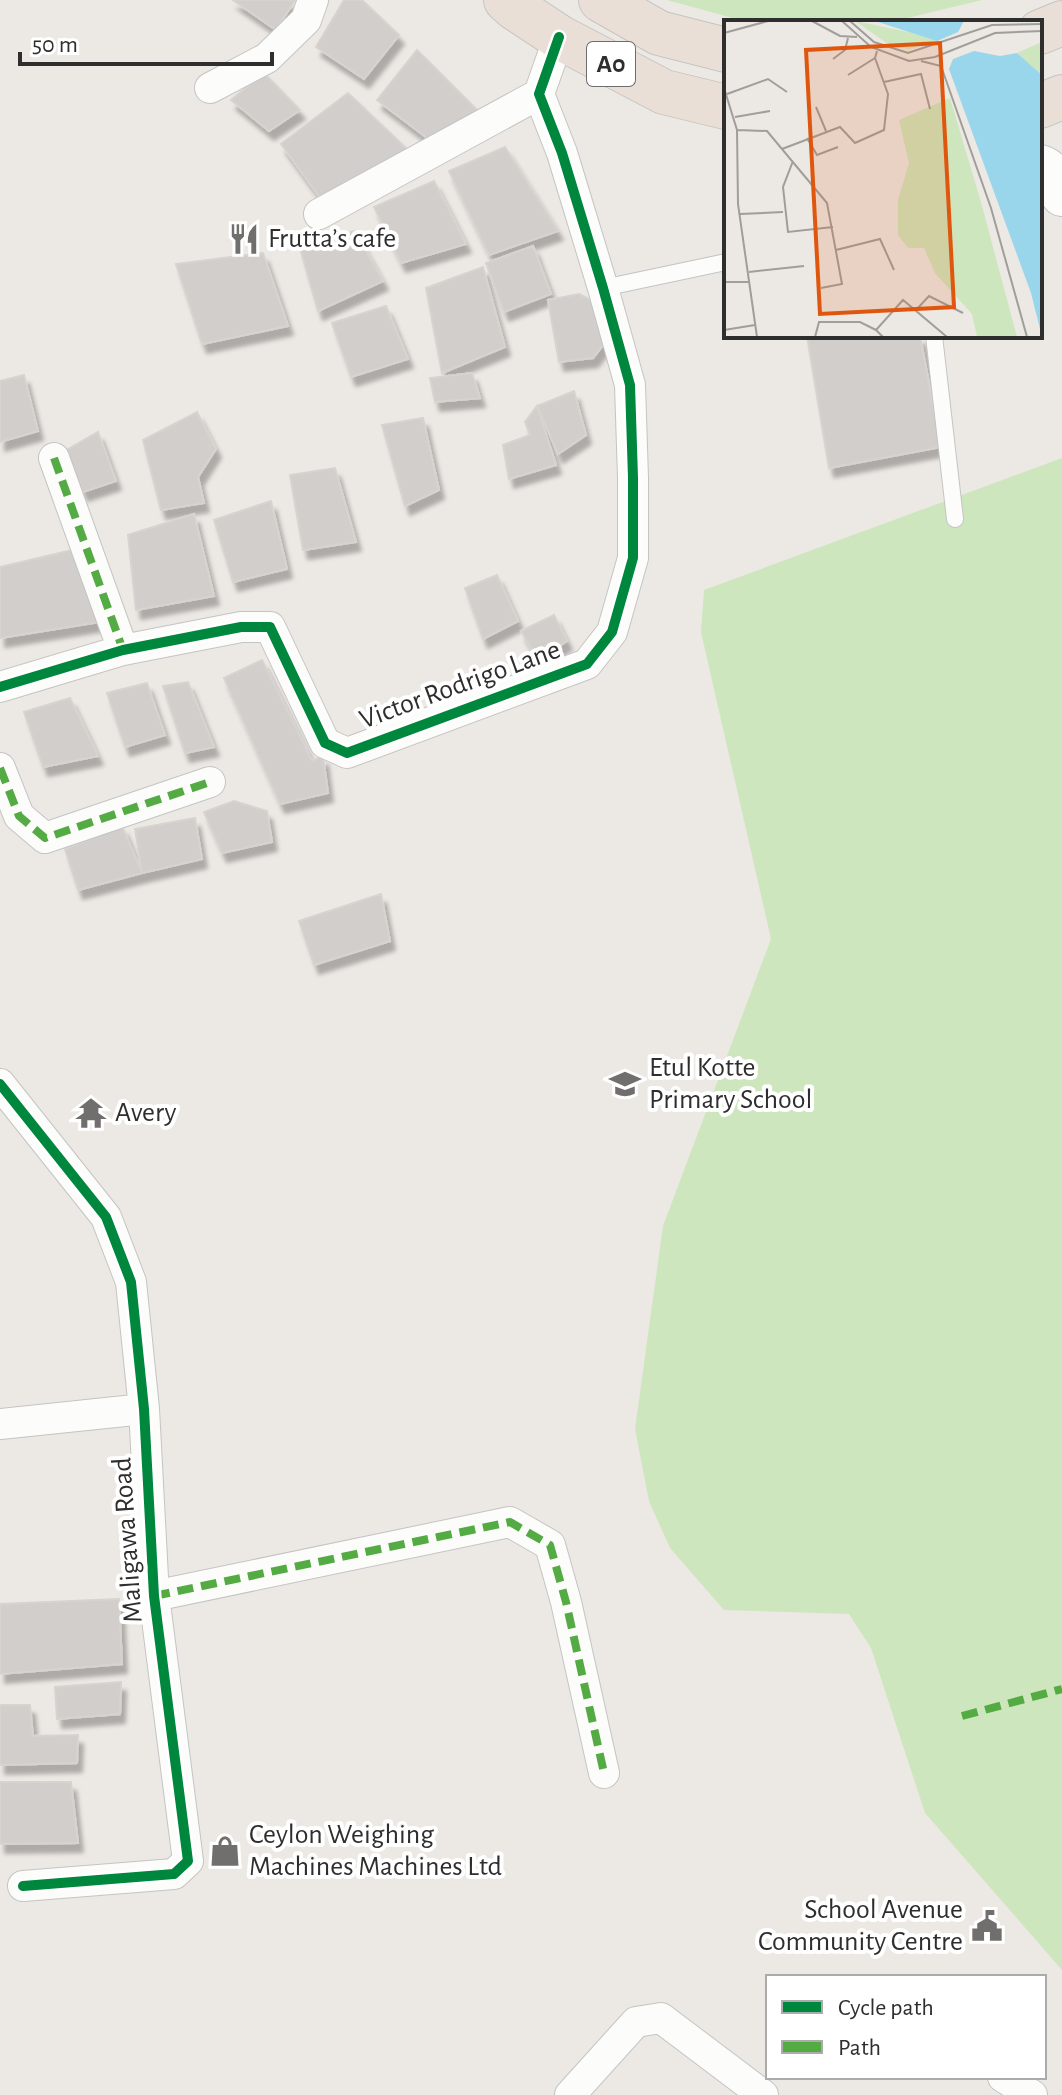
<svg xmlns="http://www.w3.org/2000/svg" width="1062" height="2095" font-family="'Alegreya Sans',sans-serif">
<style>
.green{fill:#cee6be}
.building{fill:#d1cecb;stroke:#d7d4d0;stroke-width:2;filter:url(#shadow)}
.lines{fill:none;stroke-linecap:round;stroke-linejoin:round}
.lane-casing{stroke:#c5c4c5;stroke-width:18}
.street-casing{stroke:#c5c4c5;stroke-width:32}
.secondary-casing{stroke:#c5c4c5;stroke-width:44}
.highway-casing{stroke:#c6c5c4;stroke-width:46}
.lane{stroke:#fcfcfb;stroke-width:16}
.street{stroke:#fcfcfb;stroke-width:30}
.secondary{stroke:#fcfcfb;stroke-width:42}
.highway{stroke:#eadfd6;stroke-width:44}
.quiet{stroke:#54ab44;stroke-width:8;stroke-dasharray:16 8;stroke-linecap:butt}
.cycleway-casing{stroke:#fff;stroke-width:15}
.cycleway{stroke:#00873e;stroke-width:10}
.labels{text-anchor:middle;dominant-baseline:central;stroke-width:8;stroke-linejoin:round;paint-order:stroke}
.shield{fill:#fff;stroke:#6d6d6d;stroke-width:2}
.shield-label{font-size:26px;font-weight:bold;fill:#2e2e2e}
.poi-label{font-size:28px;fill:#2e2e2e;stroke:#fff;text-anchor:start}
.street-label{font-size:28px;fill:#2e2e2e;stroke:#fff}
.inset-road{fill:none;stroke:#a09e9b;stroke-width:2}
.view{fill:#df570e;fill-opacity:0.15;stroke:#df570e;stroke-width:4}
.inset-edge{fill:none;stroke:#2e2e2e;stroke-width:4}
</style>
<defs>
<filter id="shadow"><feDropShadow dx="5" dy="9" stdDeviation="2" flood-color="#0004"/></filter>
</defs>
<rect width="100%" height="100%" fill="#ece8e4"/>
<path class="green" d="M667,0H982L891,22H747Z
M1062,458V1970L925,1813L871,1648L849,1614L724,1610L670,1548L649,1501L635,1429L663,1226L771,939L701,632L704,590Z"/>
<path class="building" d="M233,0H295L276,30Z
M344,0H362L399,35L364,79L316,47Z
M417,50L477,110L435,144L377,100Z
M264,73L300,110L269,131L231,100Z
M348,93L407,149L322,200L281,144Z
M505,147L558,231L489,255L449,171Z
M434,181L466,244L401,263L374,207Z
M355,231L383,281L318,311L300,248Z
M533,246L551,294L504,312L486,263Z
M263,253L288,326L202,344L176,264Z
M483,267L505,347L442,373L426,288Z
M579,294L598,304L607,340L593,358L559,362L548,300Z
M386,306L408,359L351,377L332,323Z
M807,336H920L941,447L829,468Z
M472,373L480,398L435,402L430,378Z
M24,375L38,431L0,442V381Z
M574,391L586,435L558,454L537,406Z
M537,406L556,465L509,479L503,445L530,435L525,422Z
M197,412L216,449L198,477L204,503L161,510L143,440Z
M423,418L439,490L405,506L382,425Z
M98,432L116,481L83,492L65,451Z
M335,468L356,542L303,550L290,475Z
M271,501L287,569L233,582L214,520Z
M194,514L214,596L136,610L128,535Z
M85,547L106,621L0,638V567Z
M497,575L518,621L483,639L465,588Z
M554,615L567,641L538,660L521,631Z
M262,660L312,761L323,756L328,793L280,804L224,678Z
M188,682L214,747L185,753L163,686Z
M147,683L165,735L125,747L107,693Z
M70,698L98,756L43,767L24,712Z
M234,801L267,811L272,842L222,853L204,812Z
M195,818L202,859L142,873L135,829Z
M122,826L142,873L78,890L65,849Z
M381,894L390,941L314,965L299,921Z
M119,1599L122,1664L0,1674V1604Z
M121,1682L120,1714L57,1719L55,1687Z
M0,1705H30L33,1736L78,1735L77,1763L0,1765Z
M0,1782H71L78,1843L0,1844Z"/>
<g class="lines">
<defs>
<path id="lane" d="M603,288L726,262
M934,336L955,519"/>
<path id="street" d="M210,88L267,58L306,20L313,0
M319,214L539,94
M54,458L123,650
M0,687L123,650L241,627H270L325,743L347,753L587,664L612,632L633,558V478L630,385L603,288L562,153L539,94L559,37
M0,768L19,816L45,838L210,782
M0,1084L106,1217L131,1282L144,1409L154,1596L188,1861L174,1874L23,1886
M0,1424L144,1409
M154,1596L510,1522L550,1545L566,1602L604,1773
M1003,2077L1032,2095
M570,2095L636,2022L661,2018L763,2095"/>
<path id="secondary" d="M1040,166C1051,169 1059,184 1062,195"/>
<path id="highway" d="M506,0L515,8L559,37L664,92L726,107
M601,0L659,33L726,50
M1040,32L1062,23
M1040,106L1062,97"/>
</defs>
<use href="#lane" class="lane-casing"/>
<use href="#street" class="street-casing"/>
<use href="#secondary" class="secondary-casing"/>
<use href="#highway" class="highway-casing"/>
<use href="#lane" class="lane"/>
<use href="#street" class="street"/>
<use href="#secondary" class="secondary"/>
<use href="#highway" class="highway"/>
<path class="quiet" d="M54,458L123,650
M0,768L19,816L45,838L210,782
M154,1596L510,1522L550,1545L566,1602L604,1773
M962,1716L1062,1689"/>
<defs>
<path id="cycleway" d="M0,687L123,650L241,627H270L325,743L347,753L587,664L612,632L633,558V478L630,385L603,288L562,153L539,94L559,37
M0,1084L106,1217L131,1282L144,1409L154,1596L188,1861L174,1874L23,1886"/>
</defs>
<use href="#cycleway" class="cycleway-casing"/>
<use href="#cycleway" class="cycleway"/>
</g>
<defs>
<symbol id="restaurant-bare" viewBox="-9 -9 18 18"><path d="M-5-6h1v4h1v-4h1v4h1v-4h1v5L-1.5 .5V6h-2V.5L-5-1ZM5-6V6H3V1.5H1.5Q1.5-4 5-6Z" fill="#706f6e" stroke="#fff" stroke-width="2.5" paint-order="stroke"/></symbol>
<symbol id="school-bare" viewBox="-9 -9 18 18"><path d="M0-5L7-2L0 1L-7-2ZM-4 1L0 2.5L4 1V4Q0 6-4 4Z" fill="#706f6e" stroke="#fff" stroke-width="2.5" paint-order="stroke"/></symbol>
<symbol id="temple-bare" viewBox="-9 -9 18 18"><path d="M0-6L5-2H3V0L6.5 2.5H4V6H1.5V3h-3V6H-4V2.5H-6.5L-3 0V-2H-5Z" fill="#706f6e" stroke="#fff" stroke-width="2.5" paint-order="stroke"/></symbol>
<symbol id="shop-bare" viewBox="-9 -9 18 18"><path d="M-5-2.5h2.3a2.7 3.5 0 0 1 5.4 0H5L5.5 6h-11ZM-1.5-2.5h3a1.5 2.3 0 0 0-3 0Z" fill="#706f6e" stroke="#fff" stroke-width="2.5" paint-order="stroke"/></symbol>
<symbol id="civic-bare" viewBox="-9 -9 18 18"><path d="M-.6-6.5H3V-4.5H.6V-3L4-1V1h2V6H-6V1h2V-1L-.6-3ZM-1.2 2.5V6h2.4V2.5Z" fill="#706f6e" stroke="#fff" stroke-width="2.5" paint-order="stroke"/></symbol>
</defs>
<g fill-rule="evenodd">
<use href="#restaurant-bare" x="222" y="217" width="44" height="44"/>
<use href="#school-bare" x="603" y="1062" width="44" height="44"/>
<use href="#temple-bare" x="69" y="1091" width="44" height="44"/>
<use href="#shop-bare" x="203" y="1829" width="44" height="44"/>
<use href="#civic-bare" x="965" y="1904" width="44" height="44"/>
</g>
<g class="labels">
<rect class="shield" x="587" y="42" width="48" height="44" rx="6"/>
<g class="shield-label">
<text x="611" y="64">A0</text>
</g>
<g class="poi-label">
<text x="268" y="239">Frutta’s cafe</text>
<text x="649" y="1068">Etul Kotte<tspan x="649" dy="32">Primary School</tspan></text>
<text x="115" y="1113">Avery</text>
<text x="249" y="1835">Ceylon Weighing<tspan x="249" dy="32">Machines Machines Ltd</tspan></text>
<text x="963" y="1910" text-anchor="end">School Avenue<tspan x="963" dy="32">Community Centre</tspan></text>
</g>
<g class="street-label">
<text transform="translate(460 685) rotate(-20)">Victor Rodrigo Lane</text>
<text transform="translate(128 1540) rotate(-94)">Maligawa Road</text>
</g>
</g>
<g transform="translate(724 20)">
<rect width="318" height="318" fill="#ece8e4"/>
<path d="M131,1L209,17L212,22L185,29L167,26ZM318,22V55L293,33ZM226,78L257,182L293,317H253L248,294L211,253L200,228H184L174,215V180L185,143L175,100Z" fill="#cee6be"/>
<path d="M151,1H240L234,12L213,21ZM250,31L276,36L293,33L318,55V317L307,273L225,49L229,39Z" fill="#99d6ec"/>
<path class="inset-road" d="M88,1L116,16L133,17M118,1L147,27L185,41L211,37L271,13L318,11M126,1L150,22L184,33L268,5L318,4M0,13L44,1M109,39L121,30L124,18M197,41L217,46L267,188L303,317M124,55L151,38M160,62L197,54L206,89M0,68L13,110L14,184L33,317M3,74L44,59L63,72M92,87L102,111M11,97L46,91M13,110L43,111L103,183L118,264L97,268M83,118L93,135L114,127M58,129L116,107L131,123L160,110L164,74L151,38L153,31M69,141L59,167L64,212L109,207M16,194L59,192M112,230L156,219L170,250M25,252L80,246M0,262H26M192,290L205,276L239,293M0,310L31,305M91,317L95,302H136L152,310M159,317L152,310L179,280L223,317"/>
<path class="view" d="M216,23L230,287L96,294L82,30Z"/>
<rect width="318" height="318" class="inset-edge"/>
</g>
<rect x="766" y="1975" width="280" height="104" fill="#ffffff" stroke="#ababab" stroke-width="2"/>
<rect x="782" y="2001" width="40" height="12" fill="#00873e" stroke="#ababab" stroke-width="2"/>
<text x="838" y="2015" font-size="24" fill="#2e2e2e">Cycle path</text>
<rect x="782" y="2041" width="40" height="12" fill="#54ab44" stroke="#ababab" stroke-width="2"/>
<text x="838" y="2055" font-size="24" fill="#2e2e2e">Path</text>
<path d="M20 52v12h252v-12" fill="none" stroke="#2e2e2e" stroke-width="4"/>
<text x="32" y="52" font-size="24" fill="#2e2e2e" stroke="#ffffff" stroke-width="6" paint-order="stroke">50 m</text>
</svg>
